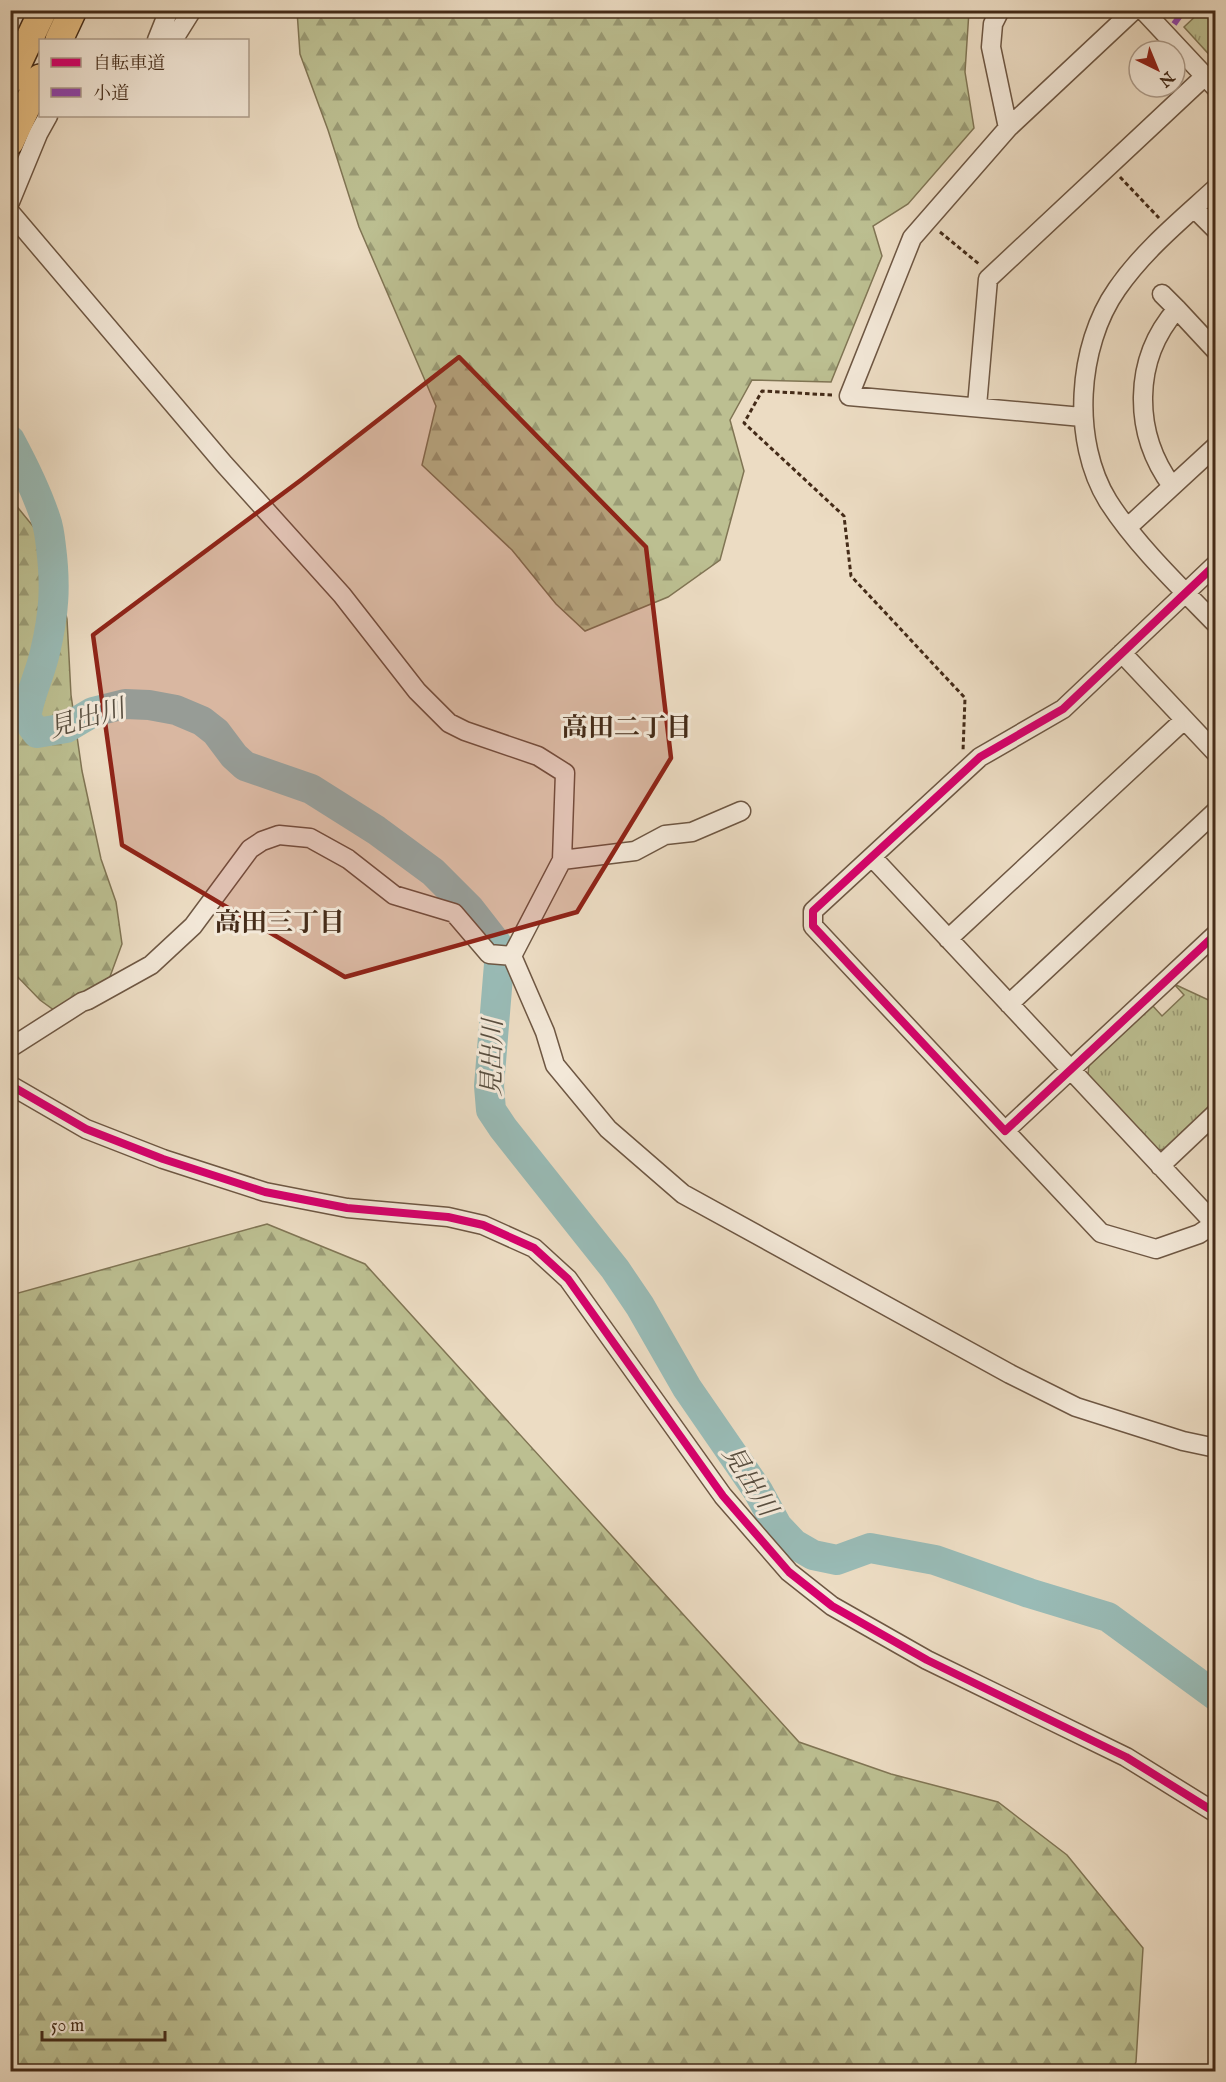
<svg xmlns="http://www.w3.org/2000/svg" width="1226" height="2082" font-family="'IM FELL English','Noto Serif JP',serif">
<style>
.forest{fill:url(#forest-firs);stroke:#807554;stroke-width:1.5}
.park{fill:url(#park-tufts);stroke:#807554;stroke-width:1.5}
.lines{fill:none;stroke-linecap:round;stroke-linejoin:round}
.river{stroke:#99bbb6;stroke-width:30}
.minor-casing{stroke:#6e5743;stroke-width:21}
.highway-casing{stroke:#442b18;stroke-width:30}
.path{stroke:#442b18;stroke-width:3;stroke-dasharray:4.5 3;stroke-linecap:butt}
.minor{stroke:#f3e8d8;stroke-width:18}
.highway{stroke:#e6be82;stroke-width:27}
.quiet{stroke:#8e44ad;stroke-width:6;stroke-dasharray:12 6;stroke-linecap:butt}
.cycleway-casing{stroke:#f3e8d8;stroke-width:11}
.cycleway{stroke:#d6006c;stroke-width:8}
.marked{fill:#8f2418;fill-opacity:0.2;stroke:#8f2418;stroke-width:4.5;stroke-linejoin:round}
.labels{text-anchor:middle;dominant-baseline:central;stroke-width:6;stroke-linejoin:round;paint-order:stroke}
.water-label{font-size:26px;font-style:italic;fill:#594f40;stroke:#f3e8d8}
.neighbourhood-label{font-size:26px;font-weight:bold;fill:#442b18;stroke:#f3e8d8}
</style>
<defs>
<pattern id="forest-firs" width="22" height="20" patternUnits="userSpaceOnUse" patternTransform="scale(1.5)"><rect width="22" height="20" fill="#bcbf91"/><path d="M5 1l3.5 6h-7zM16 11l3.5 6h-7z" fill="#9a9b75"/></pattern>
<pattern id="park-tufts" width="24" height="20" patternUnits="userSpaceOnUse" patternTransform="scale(1.5)"><rect width="24" height="20" fill="#bcbf91"/><path d="M3 7l-1-3M5 7V3M7 7l1-3M15 17l-1-3M17 17v-4M19 17l1-3" fill="none" stroke="#9a9b75"/></pattern>
</defs>
<rect width="100%" height="100%" fill="#ecdcc3"/>
<filter id="stains"><feTurbulence type="fractalNoise" baseFrequency=".00333" numOctaves="4"/><feColorMatrix values="0 0 0 0 .2 0 0 0 0 .09 0 0 0 0 .02 0 0 0 .5 -.17"/></filter>
<radialGradient id="worn" r=".72"><stop offset=".6" stop-color="#630" stop-opacity="0"/><stop offset="1" stop-color="#630" stop-opacity=".3"/></radialGradient>
<path class="forest" d="M297,11H969L965,72L974,128L908,204L873,226L882,256L831,382L752,380L730,420L744,471L720,560L668,597L585,631L556,604L512,550L422,465L436,406L359,227L328,130L300,54Z
M10,498L50,547L67,619L71,695L82,771L101,859L116,902L122,944L108,982L58,1013L40,1000L11,970Z
M267,1224L365,1264L799,1742L891,1774L998,1802L1067,1855L1143,1948L1136,2062L1131,2071H18L10,2046L11,1295Z"/>
<path class="park" d="M1201,11H1215V61L1184,27Z
M1174,984L1215,1003V1103L1166,1149L1158,1150L1088,1075L1089,1064L1152,1005L1162,1016L1184,995Z"/>
<g class="lines">
<path class="river" d="M10,440C24,466 37,492 46,520C49,528 50,538 51,547C56,586 54,614 45,652C40,675 29,695 26,718L37,733L66,728L93,712L125,704L149,705L176,710L202,721L216,732L234,756L245,766L311,789L376,830L433,872L469,908L497,944L499,964L489,1086L491,1110L503,1128L615,1269L640,1306L687,1388L758,1491L777,1526L794,1544L813,1555L837,1560L870,1548L935,1560L1029,1593L1108,1617L1216,1696"/>
<defs>
<path id="minor" d="M1000,10L993,24L991,47L1008,128L1134,10
M1143,10L1216,88
M157,40L169,10
M168,40L177,34L192,10
M1008,128L912,238L849,396L1082,417
M1216,188C1181,220 1144,250 1117,289C1077,346 1071,441 1108,501C1136,545 1179,586 1216,624
M10,202L38,134L48,116
M1194,208L1216,230
M10,212L224,464L342,595L417,691L449,723L465,731L538,756L565,773L562,860L512,956
M1162,294L1177,309
M977,406L988,279L1205,76
M1172,486C1133,433 1132,360 1177,309L1216,351
M1127,528L1216,446
M1216,564L1063,709L980,757L813,911V926L1005,1131L1216,934
M1122,653L1216,753
M872,857L1216,1225
M562,860L635,851L665,835L692,832L741,811
M948,939L1184,720
M512,956L545,1032L555,1065L608,1129L683,1194L1010,1374L1076,1407L1183,1441L1216,1448
M1009,1004L1216,811
M10,1048L82,1002L88,1000L151,965L193,926L250,849L262,841L279,835L310,838L348,859L394,895L454,913L489,954L512,956
M10,1085L86,1129L163,1159L265,1192L347,1208L448,1217L483,1225L534,1248L568,1279L723,1496L789,1572L832,1606L927,1660L1126,1757L1216,1813
M1005,1131L1101,1233L1156,1249L1199,1234L1214,1224
M1160,1166L1216,1113"/>
<path id="highway" d="M59,40L73,10
M10,80L43,10
M10,142L40,78"/>
</defs>
<use href="#minor" class="minor-casing"/>
<use href="#highway" class="highway-casing"/>
<path class="path" d="M1120,177L1159,218
M940,232L979,264
M832,395L762,391L744,423L844,516L851,576L965,698L963,751"/>
<use href="#minor" class="minor"/>
<use href="#highway" class="highway"/>
<path class="quiet" d="M1174,24L1184,10"/>
<defs>
<path id="cycleway" d="M1216,564L1063,709L980,757L813,911V926L1005,1131L1216,934
M10,1085L86,1129L163,1159L265,1192L347,1208L448,1217L483,1225L534,1248L568,1279L723,1496L789,1572L832,1606L927,1660L1126,1757L1216,1813"/>
</defs>
<use href="#cycleway" class="cycleway-casing"/>
<use href="#cycleway" class="cycleway"/>
</g>
<path class="marked" d="M459,357L646,547L671,758L577,912L345,977L122,845L93,635L301,480Z"/>
<g class="labels">
<g class="water-label">
<text transform="translate(87 719) rotate(-16)">見出川</text>
<text transform="translate(493 1058) rotate(-89)">見出川</text>
<text transform="translate(749 1481) rotate(58)">見出川</text>
</g>
<g class="neighbourhood-label">
<text x="627" y="728">高田二丁目</text>
<text x="280" y="923">高田三丁目</text>
</g>
</g>
<rect width="1226" height="2082" fill="none" stroke="#ecdcc3" stroke-width="36"/>
<rect x="12" y="12" width="1202" height="2058" fill="none" stroke="#442b18" stroke-width="3"/>
<rect x="18" y="18" width="1190" height="2046" fill="none" stroke="#442b18" stroke-width="1.5"/>
<rect x="39" y="39" width="210" height="78" fill="#f3e8d8" stroke="#ad9c8b" stroke-width="1.5"/>
<rect x="51" y="58" width="30" height="9" fill="#d6006c" stroke="#ad9c8b" stroke-width="1.5"/>
<text x="93" y="69" font-size="18" fill="#442b18">自転車道</text>
<rect x="51" y="88" width="30" height="9" fill="#8e44ad" stroke="#ad9c8b" stroke-width="1.5"/>
<text x="93" y="99" font-size="18" fill="#442b18">小道</text>
<g transform="translate(1157 69) rotate(137)"><circle r="28" fill="#f3e8d8" stroke="#ad9c8b" stroke-width="1.5"/>
<path d="M0-4.5L10 22L0 15L-10 22Z" fill="#8f2418"/>
<text y="-9" font-size="16" font-weight="bold" text-anchor="middle" fill="#442b18">N</text>
</g>
<path d="M42 2031v9h123v-9" fill="none" stroke="#442b18" stroke-width="3"/>
<text x="51" y="2031" font-size="18" fill="#442b18" stroke="#f3e8d8" stroke-width="4.5" paint-order="stroke">50 m</text>
<rect width="100%" height="100%" filter="url(#stains)"/>
<rect width="100%" height="100%" fill="url(#worn)"/>
</svg>
